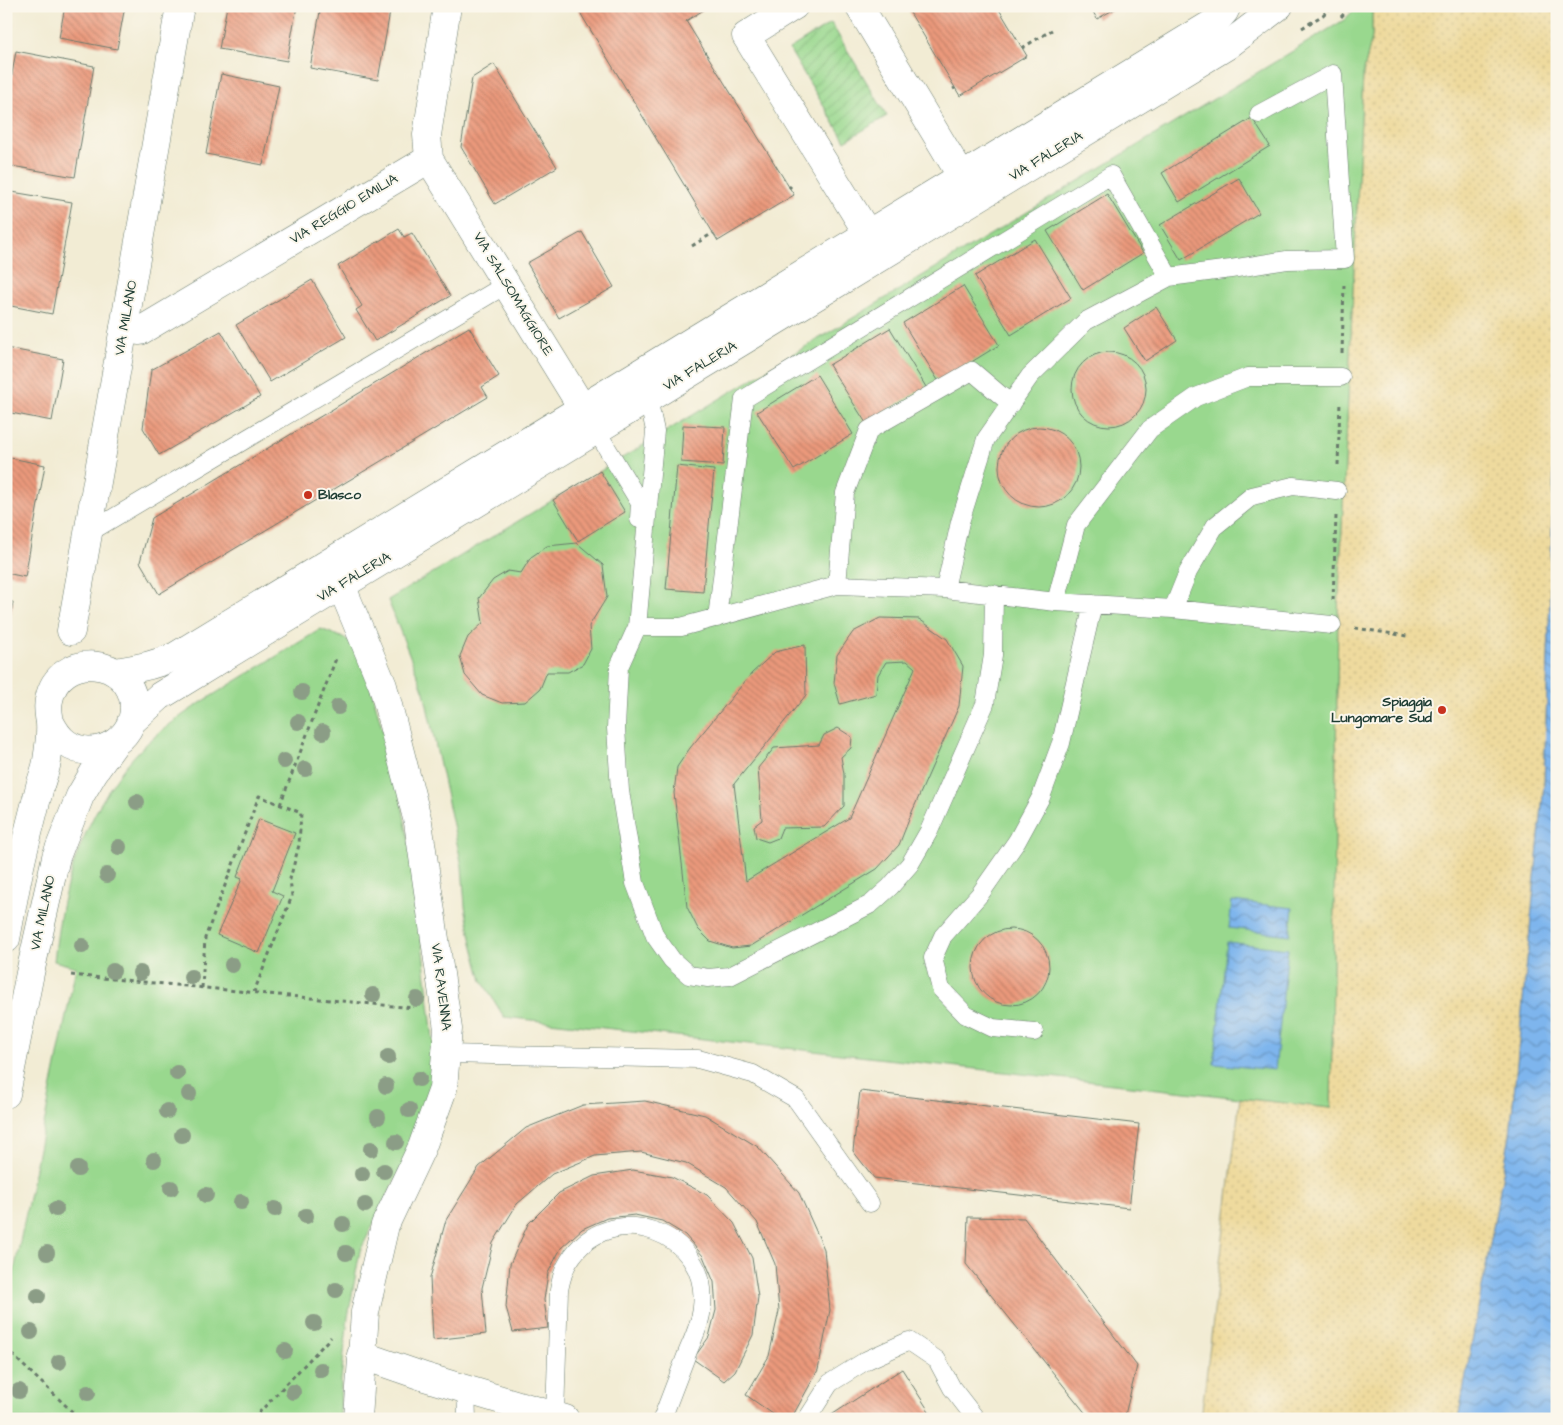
<svg xmlns="http://www.w3.org/2000/svg" width="1563" height="1425" font-family="'Architects Daughter',sans-serif">
<style>
.sand{fill:url(#sand-dots);stroke:#868c69}
.park{fill:#99d88e;stroke:#5c8a61}
.garden{fill:url(#garden-furrows);stroke:#5c8a61}
.water{fill:url(#water-waves);stroke:#4e7990}
.building{fill:url(#building-back-hatch)}
.lines{fill:none;stroke-linecap:round;stroke-linejoin:round}
.lane-casing{stroke:#697a6c;stroke-width:19}
.street-casing{stroke:#697a6c;stroke-width:29}
.secondary-casing{stroke:#697a6c;stroke-width:29}
.path{stroke:#697a6c;stroke-width:3;stroke-dasharray:4 4;stroke-linecap:butt}
.lane{stroke:#fff;stroke-width:18}
.street{stroke:#fff;stroke-width:28}
.secondary{stroke:#fff;stroke-width:28}
.tree{fill:#8b9d86}
.poi-dot{fill:#c8321e;stroke:#fbf7ec;stroke-width:2}
.labels{text-anchor:middle;dominant-baseline:central;stroke-width:4;stroke-linejoin:round;paint-order:stroke}
.street-label{font-size:14px;fill:#1f3d34;stroke:#fbf7ec}
.poi-label{font-size:14px;font-weight:bold;fill:#1f3d34;stroke:#fbf7ec;text-anchor:start}
</style>
<defs>
<pattern id="sand-dots" width="8" height="8" patternUnits="userSpaceOnUse" patternTransform="scale(1.25)"><rect width="8" height="8" fill="#eeda9e"/><path d="M2 2h.1M6 6h.1" fill="none" stroke="#ccbc89" stroke-width="1.8" stroke-linecap="round"/></pattern>
<pattern id="garden-furrows" width="10" height="10" patternUnits="userSpaceOnUse" patternTransform="scale(1.25)"><rect width="10" height="10" fill="#99d88e"/><path d="M-1 1l2-2M0 10L10 0M9 11l2-2" fill="none" stroke="#83ba7b"/></pattern>
<pattern id="water-waves" width="16" height="10" patternUnits="userSpaceOnUse" patternTransform="scale(1.25)"><rect width="16" height="10" fill="#7eb5ed"/><path d="M0 5q4-4 8 0t8 0" fill="none" stroke="#6794c1"/></pattern>
<pattern id="building-back-hatch" width="6" height="6" patternUnits="userSpaceOnUse" patternTransform="scale(1.25)"><rect width="6" height="6" fill="#eb997c"/><path d="M-1 5l2 2M0 0l6 6M5-1l2 2" fill="none" stroke="#be7e66"/></pattern>
</defs>
<rect width="100%" height="100%" fill="#fbf7ec"/>
<filter id="ink" filterUnits="userSpaceOnUse"><feTurbulence type="fractalNoise" baseFrequency=".02" numOctaves="2"/><feDisplacementMap in="SourceGraphic" scale="10" xChannelSelector="R" yChannelSelector="G"/><feConvolveMatrix kernelMatrix="1 2 1 2 8 2 1 2 1" color-interpolation-filters="sRGB"/></filter>
<filter id="wash" filterUnits="userSpaceOnUse"><feTurbulence type="fractalNoise" baseFrequency=".0096" numOctaves="4" result="noise"/><feDisplacementMap in="SourceGraphic" scale="20" xChannelSelector="R" yChannelSelector="G"/><feGaussianBlur stdDeviation="1.12" result="paint"/><feColorMatrix in="noise" values="0 0 0 0 0 0 0 0 0 0 0 0 0 0 0 0 0 1.4 0 .05"/><feComposite in="paint" operator="in"/></filter>
<g filter="url(#wash)">
<rect width="100%" height="100%" fill="#f2ecd4"/>
<path class="sand" d="M1372,6H1557V435L1554,464L1544,785L1510,1135L1458,1419H1201L1240,1098L1331,1108L1338,613L1363,74L1372,37Z"/>
<path class="park" d="M1358,6H1372V37L1363,74L1338,613L1331,1108L504,1017L482,981L472,943L465,906L462,866L424,692L388,600L1344,20Z
M321,629L353,642L370,684L400,794L413,865L435,1056V1086L402,1167L360,1251L348,1317L341,1380L340,1419H6V1311L76,967L54,961C56,945 58,928 61,912C71,857 100,791 139,751C166,724 198,704 231,684C261,666 291,647 321,629Z"/>
<path class="garden" d="M831,23L887,116L845,141L789,49Z"/>
<path class="water" d="M1557,435V1419H1458L1510,1135L1544,785L1554,464Z
M1232,901L1293,908L1290,935L1229,928Z
M1227,942L1288,949L1275,1070L1214,1064Z"/>
<g id="blocks">
<path class="building" d="M65,6H125L117,49L59,38Z
M227,6H297L287,61L219,49Z
M321,6H391L378,80L310,68Z
M576,6H710L686,21L794,195L718,241Z
M906,6H997L1027,56L960,96Z
M1090,6H1120L1097,19Z
M16,51L94,66L75,177L6,165V108Z
M494,64L557,167L495,204L461,147L472,78Z
M221,74L279,86L263,165L206,154Z
M1252,118L1270,146L1179,202L1162,173Z
M1239,178L1259,213L1181,260L1160,225Z
M6,191L72,202L52,314L6,305Z
M1107,194L1143,253L1083,290L1047,231Z
M399,229L404,237L412,233L450,296L375,341L356,310L362,306L338,266Z
M582,232L614,287L559,318L527,263Z
M1035,239L1071,298L1011,335L975,276Z
M312,280L346,337L270,382L236,325Z
M963,286L999,345L939,382L903,323Z
M1156,307L1177,340L1145,361L1124,328Z
M469,327L499,376L482,387L488,397L159,594L140,562L152,518Z
M890,328L926,387L866,423L829,365Z
M221,331L260,397L159,455L143,428L151,370Z
M6,348L63,359L52,421L6,412Z
M1072 389a37 37 0 1 1 74 0a37 37 0 1 1-74 0Z
M817,375L853,434L794,470L757,412Z
M683,425L725,427L723,465L681,462Z
M999 467a40 40 0 1 1 80 0a40 40 0 1 1-80 0Z
M6,457L45,465L25,577L6,573Z
M677,466L714,470L703,592L666,589Z
M600,471L625,512L578,541L553,500Z
M577,543L603,565L607,597L589,626L591,649L583,664L568,672H547L540,689L525,702L502,703L482,695L465,675L460,656L468,637L483,623L479,598L493,580L508,571L521,573L531,557L547,546Z
M6,601L13,602L7,636L6,635Z
M880,618L919,619L947,639L963,666L959,706L912,812L899,845L877,869L751,946L732,948L710,941L698,929L687,907L674,793L677,767L690,748L752,673L775,652L805,645L806,695L734,784L746,881L849,818L915,668L907,661L886,662L878,675L876,694L840,704L834,683L837,655L853,632Z
M838,728L852,737L851,748L841,757L844,774V806L824,827L782,828L778,838L768,842L756,838L754,826L762,820L758,768L774,748L819,745L824,735Z
M259,819L295,833L272,891L283,896L259,953L217,935L242,879L237,877Z
M973 967a38 38 0 1 1 76 0a38 38 0 1 1-76 0Z
M860,1091L1139,1124L1129,1208L874,1178L853,1151Z
M645,1101L705,1115L758,1147L799,1193L824,1249L830,1310L818,1370L791,1419H780L746,1395L769,1356L779,1311L775,1264L757,1222L726,1187L686,1163L641,1152L595,1156L552,1174L517,1204L493,1243L482,1288L486,1334L433,1340L430,1278L446,1220L479,1167L526,1128L583,1105Z
M633,1170L672,1177L707,1195L734,1223L752,1258L758,1297L753,1335L735,1371L724,1381L693,1359L709,1337L716,1310L714,1282L703,1256L685,1235L662,1221L635,1215L607,1218L582,1229L561,1248L548,1273L544,1300L548,1328L513,1332L506,1307L510,1264L528,1224L559,1193L594,1176Z
M968,1217L1024,1218L1137,1366L1124,1419H1100L1087,1415L966,1264Z
M902,1369L934,1419H832L830,1416Z"/>
</g>
</g>
<g filter="url(#ink)">
<use href="#blocks" fill-opacity="0" stroke="#697a6c" stroke-width="1"/>
<g class="lines">
<defs>
<path id="lane" d="M596,430L640,503L639,519
M88,533L507,284
M837,585L845,493L869,430L972,371L1011,404
M945,589L960,522L986,439L1030,376L1086,321L1169,277L1231,269L1287,260L1345,259L1333,74L1259,114
M994,594L993,655L985,704L929,831L910,864L890,887L871,904L730,976L708,978L689,975L672,960L655,936L635,883L620,791L616,728L619,667L637,627H681L837,585L945,589L1056,602L1173,609L1332,625
M1056,602L1076,525L1150,429L1196,397L1248,377H1341
M1173,609L1188,572L1215,526L1252,496L1293,486L1337,491
M717,618L744,399L1111,175L1169,277
M637,627L655,431L648,398L642,391
M1034,1032L993,1028L966,1015L941,989L933,958L943,936L980,894L1017,841L1041,797L1061,743L1093,604
M446,1054L698,1059L753,1074L796,1099L870,1203
M466,1389L467,1419
M555,1416L559,1290C561,1280 563,1270 569,1261C609,1196 711,1231 702,1307C701,1322 694,1337 688,1351C679,1374 671,1396 662,1419
M807,1419L830,1383L867,1360L909,1341L937,1360L952,1388L976,1419"/>
<path id="street" d="M447,6L427,135L429,159L591,422
M794,6L746,36L868,234
M859,6L962,177
M124,329L140,331L429,159
M325,569L341,585L383,686L418,822L448,1029L443,1089L422,1147L385,1225L365,1312L358,1419
M115,672C137,669 156,665 176,656L1215,22L1224,12L1227,6
M361,1355L425,1377L565,1419"/>
<path id="secondary" d="M71,631L180,6
M131,722L160,696L1228,45L1279,6
M6,939C12,908 17,876 25,845C30,826 35,806 40,786C42,778 46,769 47,761C49,748 51,735 50,723C49,715 47,708 49,700C58,650 132,656 134,706C135,741 94,763 66,743C59,738 54,730 50,722
M6,1094L30,973L56,857L80,796L94,772L114,744"/>
</defs>
<use href="#lane" class="lane-casing"/>
<use href="#street" class="street-casing"/>
<use href="#secondary" class="secondary-casing"/>
<path class="path" d="M1341,17L1351,6
M1302,28L1323,15L1332,6
M1022,48L1052,30
M953,89L955,88
M789,188L791,186
M692,246L713,233
M1342,353L1344,284
M1338,465L1340,401
M1333,600L1336,516
M1355,628L1407,636
M280,805L337,656
M71,975L414,1008
M202,988L205,938L259,796L301,813L299,845L290,879L292,896L254,992
M6,1349L80,1419
M253,1419L331,1337"/>
<use href="#lane" class="lane"/>
<use href="#street" class="street"/>
<use href="#secondary" class="secondary"/>
</g>
<g class="tree">
<circle cx="302" cy="692" r="8"/>
<circle cx="338" cy="707" r="8"/>
<circle cx="298" cy="722" r="8"/>
<circle cx="323" cy="732" r="8"/>
<circle cx="284" cy="761" r="8"/>
<circle cx="305" cy="769" r="8"/>
<circle cx="137" cy="802" r="8"/>
<circle cx="119" cy="847" r="8"/>
<circle cx="107" cy="875" r="8"/>
<circle cx="82" cy="946" r="8"/>
<circle cx="232" cy="965" r="8"/>
<circle cx="113" cy="971" r="8"/>
<circle cx="140" cy="973" r="8"/>
<circle cx="191" cy="977" r="8"/>
<circle cx="373" cy="995" r="8"/>
<circle cx="417" cy="999" r="8"/>
<circle cx="388" cy="1057" r="8"/>
<circle cx="177" cy="1073" r="8"/>
<circle cx="419" cy="1079" r="8"/>
<circle cx="386" cy="1086" r="8"/>
<circle cx="189" cy="1094" r="8"/>
<circle cx="409" cy="1110" r="8"/>
<circle cx="167" cy="1111" r="8"/>
<circle cx="378" cy="1117" r="8"/>
<circle cx="182" cy="1135" r="8"/>
<circle cx="396" cy="1142" r="8"/>
<circle cx="371" cy="1149" r="8"/>
<circle cx="154" cy="1160" r="8"/>
<circle cx="78" cy="1169" r="8"/>
<circle cx="384" cy="1171" r="8"/>
<circle cx="362" cy="1174" r="8"/>
<circle cx="171" cy="1188" r="8"/>
<circle cx="206" cy="1195" r="8"/>
<circle cx="241" cy="1202" r="8"/>
<circle cx="365" cy="1205" r="8"/>
<circle cx="56" cy="1209" r="8"/>
<circle cx="275" cy="1209" r="8"/>
<circle cx="306" cy="1216" r="8"/>
<circle cx="343" cy="1224" r="8"/>
<circle cx="47" cy="1253" r="8"/>
<circle cx="346" cy="1253" r="8"/>
<circle cx="336" cy="1290" r="8"/>
<circle cx="38" cy="1296" r="8"/>
<circle cx="314" cy="1323" r="8"/>
<circle cx="31" cy="1332" r="8"/>
<circle cx="285" cy="1351" r="8"/>
<circle cx="59" cy="1362" r="8"/>
<circle cx="321" cy="1370" r="8"/>
<circle cx="19" cy="1391" r="8"/>
<circle cx="293" cy="1392" r="8"/>
<circle cx="88" cy="1393" r="8"/>
</g>
</g>
<g class="poi-dot">
<circle cx="308" cy="495" r="5"/>
<circle cx="1442" cy="710" r="5"/>
</g>
<g class="labels">
<g class="street-label">
<text transform="translate(1046 156) rotate(-31)">VIA FALERIA</text>
<text transform="translate(344 209) rotate(-31)">VIA REGGIO EMILIA</text>
<text transform="translate(513 294) rotate(59)">VIA SALSOMAGGIORE</text>
<text transform="translate(126 318) rotate(-80)">VIA MILANO</text>
<text transform="translate(700 366) rotate(-31)">VIA FALERIA</text>
<text transform="translate(354 577) rotate(-31)">VIA FALERIA</text>
<text transform="translate(43 913) rotate(-78)">VIA MILANO</text>
<text transform="translate(441 987) rotate(83)">VIA RAVENNA</text>
</g>
<g class="poi-label">
<text x="318" y="495">Blasco</text>
<text x="1432" y="702" text-anchor="end">Spiaggia<tspan x="1432" dy="16">Lungomare Sud</tspan></text>
</g>
</g>
<rect width="1563" height="1425" fill="none" stroke="#fbf7ec" stroke-width="25"/>
</svg>
